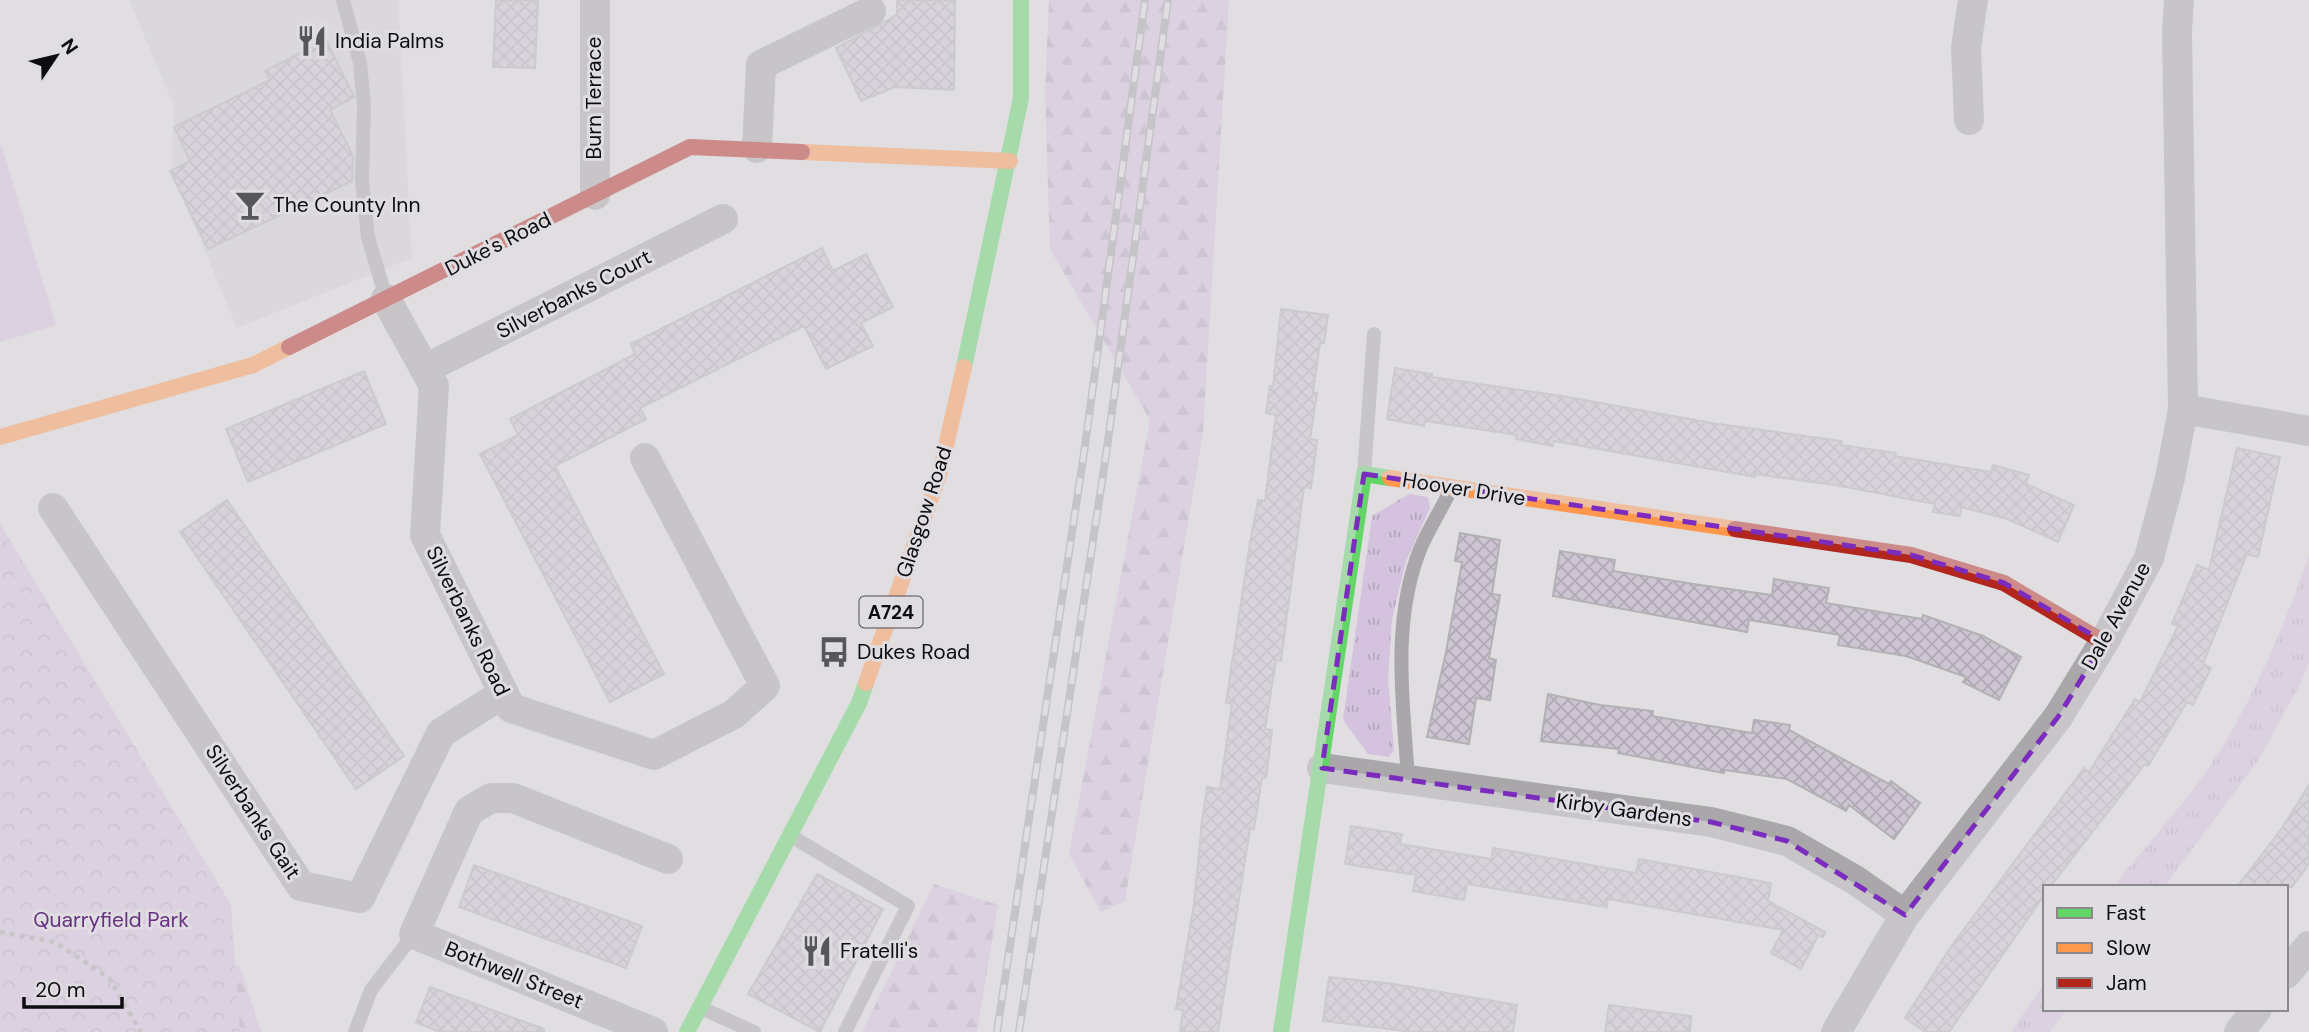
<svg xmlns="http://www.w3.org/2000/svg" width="2309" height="1032" font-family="'DM Sans',sans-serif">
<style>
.built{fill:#d5d0d8}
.grass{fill:url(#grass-tufts)}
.forest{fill:url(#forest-firs)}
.park{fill:url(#park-crowns)}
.garden{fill:#d4c2de}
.building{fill:url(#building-cross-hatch);stroke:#b2b1b3;stroke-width:2}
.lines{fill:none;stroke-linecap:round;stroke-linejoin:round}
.path{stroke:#a9a7a8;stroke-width:4.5;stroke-dasharray:5 5;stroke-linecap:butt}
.lane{stroke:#a9a7a9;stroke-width:14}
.street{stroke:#a9a7a9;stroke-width:30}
.fast{stroke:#63d668;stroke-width:16}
.slow{stroke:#ff974d;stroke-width:16}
.jam{stroke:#b3261e;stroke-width:16}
.rail-casing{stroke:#a4a4a6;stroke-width:8}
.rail{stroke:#e0dde2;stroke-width:5;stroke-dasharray:16;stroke-linecap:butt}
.marked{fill:none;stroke:#7b2cbf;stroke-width:5;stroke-dasharray:14 9;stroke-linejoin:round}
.labels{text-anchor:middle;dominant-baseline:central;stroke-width:6;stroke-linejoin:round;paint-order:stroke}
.shield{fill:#e0dde2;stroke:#4c4b4e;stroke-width:2}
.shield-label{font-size:19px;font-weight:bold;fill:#0d0c0e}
.poi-label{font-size:21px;fill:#0d0c0e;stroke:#e0dde2;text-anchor:start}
.street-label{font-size:21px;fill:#0d0c0e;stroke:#e0dde2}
.park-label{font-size:21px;fill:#663180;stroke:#e0dde2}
</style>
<defs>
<pattern id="grass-tufts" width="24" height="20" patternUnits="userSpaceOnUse" patternTransform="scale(1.75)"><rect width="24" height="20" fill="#d4c2de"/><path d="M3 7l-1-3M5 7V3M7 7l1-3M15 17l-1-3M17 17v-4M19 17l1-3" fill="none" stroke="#b5a6bd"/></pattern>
<pattern id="forest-firs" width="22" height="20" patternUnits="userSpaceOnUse" patternTransform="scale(1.75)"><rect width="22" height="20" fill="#d4c2de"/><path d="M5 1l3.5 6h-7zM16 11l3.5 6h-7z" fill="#b5a6bd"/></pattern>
<pattern id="park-crowns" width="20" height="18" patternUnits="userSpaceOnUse" patternTransform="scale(1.75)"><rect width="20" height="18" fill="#d4c2de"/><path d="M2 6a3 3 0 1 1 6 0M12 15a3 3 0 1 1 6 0" fill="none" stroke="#b5a6bd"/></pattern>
<pattern id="building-cross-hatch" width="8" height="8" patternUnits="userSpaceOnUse" patternTransform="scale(1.75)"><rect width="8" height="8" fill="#cec5d3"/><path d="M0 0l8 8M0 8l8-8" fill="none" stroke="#b0a8b4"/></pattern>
</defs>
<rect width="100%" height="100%" fill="#e0dee1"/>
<path class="built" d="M129,0H398L412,258L237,328L171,170L174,106Z"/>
<path class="grass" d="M1409,494L1428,497L1430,508L1406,561L1392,619L1388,678L1394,750L1389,757L1368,754L1343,720L1372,516Z
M2309,555V663L2300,684L2259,759L2164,887H2114C2144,846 2180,810 2208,769C2252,703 2283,630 2309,555Z
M2045,982V1009H2067L2050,1032H2011Z"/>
<path class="forest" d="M1049,0H1229L1203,432L1125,901L1101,912L1069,854L1150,420L1050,249L1045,91Z
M934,884L998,905L977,1032H862Z
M211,963L240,966L261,1032H198Z"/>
<path class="park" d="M0,524L231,905L240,1032H0Z"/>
<path class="garden" d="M0,141L56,325L0,342Z"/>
<path class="building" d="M496,0H538L535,68L493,67Z
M897,0H955L954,90L895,87L861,101L836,48L897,15Z
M326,40L354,97L330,110L353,156L352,181L208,249L170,171L190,161L174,127L270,80L265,71Z
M822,248L833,271L866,254L893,307L861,323L873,346L826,369L804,326L640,408L646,419L555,466L664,674L610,702L480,454L518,435L510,419L635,354L631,344Z
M1281,309L1328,315L1324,343H1320L1313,392L1317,393L1310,439L1317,440L1311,488L1304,487L1281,661L1276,660L1265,729L1272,730L1266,778H1262L1254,829H1250L1218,1032H1180L1183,1010L1176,1009L1194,904L1202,821L1207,787L1220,789L1232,704L1226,703L1249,549L1258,500L1265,501L1276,415L1266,413L1270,386H1273Z
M1395,368L1432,374V377L1562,396L1712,423L1842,441L1841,445L1896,453L1895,456L1991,472L1993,465L2029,475L2026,484L2074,505L2058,542L2007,519L1961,507L1960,516L1933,512L1935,504L1835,485L1755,474V477L1554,441L1553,446L1516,439L1517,435L1425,421L1424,426L1387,419Z
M364,371L386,424L248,482L226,429Z
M2237,448L2280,457L2258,557L2247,554L2203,664L2211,668L2193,705L2187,702L2148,766L2145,764L2050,887H2045V894L1949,1032H1925L1905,1018L1950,948L2084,768L2089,772L2135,699L2140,702L2178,626L2172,624L2197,565L2209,570Z
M227,500L404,756L356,789L180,532Z
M1460,533L1500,540L1492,594L1500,595L1489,658L1496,660L1490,700L1476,698L1469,744L1427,737L1446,652L1462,562L1455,561Z
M1560,551L1615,560L1613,571L1700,585L1772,595L1774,579L1829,588L1826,603L1922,619L1923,615L1983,636L2021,657L1999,700L1963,682L1966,677L1906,656L1838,645L1840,635L1749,620L1747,632L1553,596Z
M1548,694L1600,705L1653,711L1652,716L1752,733L1754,720L1790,725L1789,730L1889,784L1891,781L1920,803L1894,839L1849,805L1846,811L1787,779L1725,770L1724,773L1618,753L1619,749L1541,741Z
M2309,785V864L2292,887H2237L2282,828Z
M1351,826L1402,834L1400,844L1492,859L1493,848L1636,873L1639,859L1771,883L1768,901L1825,932L1823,937L1818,936L1801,969L1771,953L1783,930L1608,899L1607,907L1467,884L1464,900L1413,891L1416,875L1345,864Z
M474,865L642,926L626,968L459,907Z
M817,874L883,909L820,1032L748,994Z
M1329,977L1394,984L1517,1005L1513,1032H1414L1323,1021Z
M430,987L544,1029V1032H441L416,1023Z
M1609,1005L1691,1016L1690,1032H1605Z"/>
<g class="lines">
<path class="path" d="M0,932L55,942L109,978L141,1032"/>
<path class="lane" d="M343,0L360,63L364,105L362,181L368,237L386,298
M1364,473L1374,334
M1408,778C1403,702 1391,620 1421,547C1430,527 1442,508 1451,489
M791,836L908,906L845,1032
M701,1008L754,1032
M355,1032L371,990L414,934"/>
<path class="street" d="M1969,120L1966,47L1973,0
M757,148L761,65L871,11
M595,195V0
M386,299L434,386L425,535L511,708L654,755L734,714L765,686L645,458
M425,369L723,219
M2183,409L2309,431
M53,508L301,886L360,898L441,733L504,693
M1322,768L1711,822L1787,841L1855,880L1905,915
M2286,974L2309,946
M653,1032L414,934L469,811L491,798H513L668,859
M1836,1032L1905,915L2058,717L2104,642L2149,558L2170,478L2183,409L2177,31L2179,0
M2239,1032L2257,1009"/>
<path class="fast" d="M964,367L1021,98V0
M687,1032L859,703L866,683
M1281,1032L1364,474L1390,478"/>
<path class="slow" d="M802,152L1010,161
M0,437L253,365L289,347
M1390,478L1735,529
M866,683L940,472L964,367"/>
<path class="jam" d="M289,347L690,147L802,152
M1735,529L1911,555L2004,583L2104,642"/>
<defs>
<path id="rail" d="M997,1032L1085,446L1145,0
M1019,1032L1107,448L1168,0"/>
</defs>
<use href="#rail" class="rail-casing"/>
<use href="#rail" class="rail"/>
</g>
<path d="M0 0H2309V1032H0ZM1364,474L1911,555L2004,583L2104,642L2058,717L1905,915L1787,841L1711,822L1322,768Z" fill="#e0dee1" fill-opacity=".55" fill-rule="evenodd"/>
<path class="marked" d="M1364,474L1911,555L2004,583L2104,642L2058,717L1905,915L1787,841L1711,822L1322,768Z"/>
<defs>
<symbol id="restaurant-bare" viewBox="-9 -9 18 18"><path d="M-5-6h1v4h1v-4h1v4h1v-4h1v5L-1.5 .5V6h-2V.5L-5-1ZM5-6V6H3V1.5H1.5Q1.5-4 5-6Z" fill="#575658" stroke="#e0dde2" stroke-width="2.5" paint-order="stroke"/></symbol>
<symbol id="bar-bare" viewBox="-9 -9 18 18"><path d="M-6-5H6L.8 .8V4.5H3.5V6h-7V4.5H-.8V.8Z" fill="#575658" stroke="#e0dde2" stroke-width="2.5" paint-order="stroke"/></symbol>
<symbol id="bus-bare" viewBox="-9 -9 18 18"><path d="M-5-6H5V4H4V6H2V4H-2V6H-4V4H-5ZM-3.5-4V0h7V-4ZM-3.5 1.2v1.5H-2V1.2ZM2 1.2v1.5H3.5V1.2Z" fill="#575658" stroke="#e0dde2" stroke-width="2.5" paint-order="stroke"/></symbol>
</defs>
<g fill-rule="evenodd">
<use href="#restaurant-bare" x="290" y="19" width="44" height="44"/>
<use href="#bar-bare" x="228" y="183" width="44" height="44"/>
<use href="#bus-bare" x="812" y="630" width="44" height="44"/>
<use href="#restaurant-bare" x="795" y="929" width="44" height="44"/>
</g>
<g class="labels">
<rect class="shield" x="859.5" y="596.5" width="63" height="31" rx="5"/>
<g class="shield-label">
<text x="891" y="612">A724</text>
</g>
<g class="poi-label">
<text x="335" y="41">India Palms</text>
<text x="273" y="205">The County Inn</text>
<text x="857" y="652">Dukes Road</text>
<text x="840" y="951">Fratelli's</text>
</g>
<g class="street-label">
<text transform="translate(594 98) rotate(-90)">Burn Terrace</text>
<text transform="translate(498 244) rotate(-27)">Duke's Road</text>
<text transform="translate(574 294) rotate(-27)">Silverbanks Court</text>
<text transform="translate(1464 489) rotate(9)">Hoover Drive</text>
<text transform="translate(924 512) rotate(-72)">Glasgow Road</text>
<text transform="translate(2116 616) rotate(-61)">Dale Avenue</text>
<text transform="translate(468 621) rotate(64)">Silverbanks Road</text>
<text transform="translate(1624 810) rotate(8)">Kirby Gardens</text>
<text transform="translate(253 812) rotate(57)">Silverbanks Gait</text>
<text transform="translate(514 975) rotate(22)">Bothwell Street</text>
</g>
<g class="park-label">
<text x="111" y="920">Quarryfield Park</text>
</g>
</g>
<rect x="2043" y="885" width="245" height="126" fill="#e0dde2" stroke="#8c898d" stroke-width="2"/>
<rect x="2057" y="908" width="35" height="10" fill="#63d668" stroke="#8c898d" stroke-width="2"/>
<text x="2106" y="920" font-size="21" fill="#0d0c0e">Fast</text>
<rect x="2057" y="943" width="35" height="10" fill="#ff974d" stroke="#8c898d" stroke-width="2"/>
<text x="2106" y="955" font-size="21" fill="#0d0c0e">Slow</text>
<rect x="2057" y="978" width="35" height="10" fill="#b3261e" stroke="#8c898d" stroke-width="2"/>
<text x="2106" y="990" font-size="21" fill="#0d0c0e">Jam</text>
<g transform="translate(56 56) rotate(55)" stroke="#e0dde2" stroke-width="5" paint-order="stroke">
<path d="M0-5L12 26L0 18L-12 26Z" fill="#0d0c0e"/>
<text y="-10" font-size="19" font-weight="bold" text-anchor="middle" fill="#0d0c0e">N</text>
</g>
<path d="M24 997v10h98v-10" fill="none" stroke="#0d0c0e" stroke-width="3.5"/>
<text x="35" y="997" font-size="21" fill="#0d0c0e" stroke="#e0dde2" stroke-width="5" paint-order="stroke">20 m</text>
</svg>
